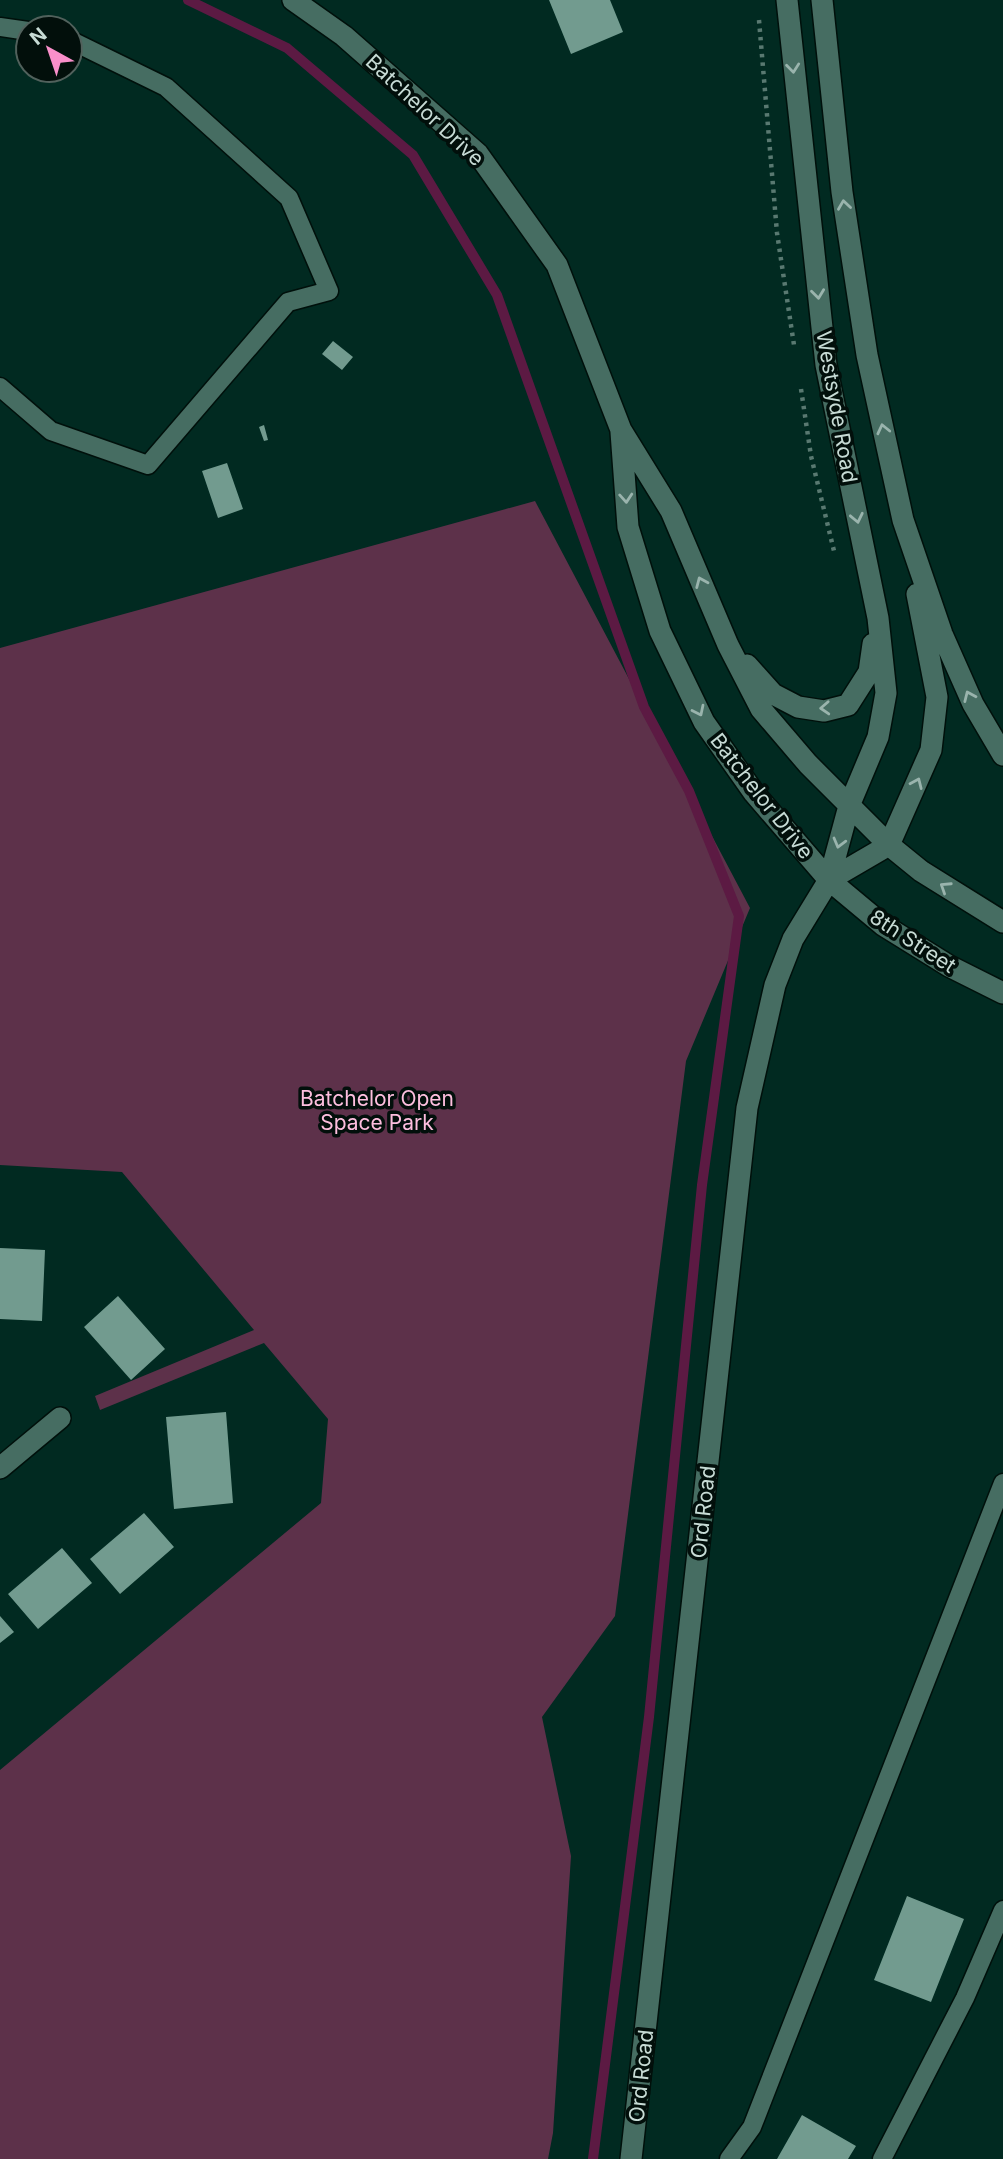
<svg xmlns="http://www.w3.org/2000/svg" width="1003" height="2159" font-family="Inter,sans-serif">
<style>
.green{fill:#5d314a}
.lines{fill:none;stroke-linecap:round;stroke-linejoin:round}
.stream{stroke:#5c1a43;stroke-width:10}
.building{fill:#729b8f}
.lane-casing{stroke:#00100b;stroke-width:21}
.street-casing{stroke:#00100b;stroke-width:24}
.secondary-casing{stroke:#00100b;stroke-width:24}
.path{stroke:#597971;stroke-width:4.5;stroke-dasharray:3.5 5;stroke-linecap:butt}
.lane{stroke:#466d62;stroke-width:18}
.street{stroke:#466d62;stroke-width:21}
.secondary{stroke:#466d62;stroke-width:21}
.oneway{stroke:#9ab4ad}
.labels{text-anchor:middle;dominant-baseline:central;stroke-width:7;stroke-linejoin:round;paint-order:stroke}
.street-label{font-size:21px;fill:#c7dbd5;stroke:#020f0b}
.park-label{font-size:21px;fill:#fdbede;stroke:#020f0b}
</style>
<rect width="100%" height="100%" fill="#012a21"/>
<path class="green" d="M535,501L750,908L686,1061L615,1616L542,1717L571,1856L553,2133L548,2159H0V1770L321,1503L328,1419L264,1343L100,1410L95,1396L254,1330L122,1172L0,1165V648Z"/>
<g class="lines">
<path class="stream" d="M188,0L287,48L413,155L497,295L644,707L689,791L739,916L702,1185L649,1717L593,2159"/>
</g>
<path class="building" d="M549,0H610L623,32L571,54Z
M333,341L353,357L342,370L322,354Z
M264,425L268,440L264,441L259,427Z
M227,463L243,509L218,518L202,471Z
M0,1248L45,1250L42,1321L0,1319Z
M118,1296L165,1349L131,1380L84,1327Z
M226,1412L233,1503L174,1509L166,1417Z
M144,1513L174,1547L120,1594L90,1559Z
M62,1548L92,1583L38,1629L8,1594Z
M0,1616L14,1632L0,1643Z
M907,1896L964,1919L931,2002L874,1980Z
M802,2115L856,2146L848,2159H777Z"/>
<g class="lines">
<defs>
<path id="lane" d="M0,27L28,31
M0,387L51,431L148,465L288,302L329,291L289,198L166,87L70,40
M729,2159L752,2127L1003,1483
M882,2159L965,1998L1003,1910"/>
<path id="street" d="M0,1468L60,1418"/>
<path id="secondary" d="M293,0L344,36L478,154L557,265L621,430L671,511L728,645L761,709L808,764L889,845L921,871L1003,922
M822,0L842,192L867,355L903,520L942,634L973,704L1003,755
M621,432L628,527L660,631L704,722L754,793L829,880L883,925L949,966L1003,993
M747,665L773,694L798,707L824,711L848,705L869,672L873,644
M829,880L889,845L931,750L937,697L917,594
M631,2159L747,1108L775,985L793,939L829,880L849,806L878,737L886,693L878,618L826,365L787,0"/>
</defs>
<use href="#lane" class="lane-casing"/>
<use href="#street" class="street-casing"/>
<use href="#secondary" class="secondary-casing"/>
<path class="path" d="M759,20L777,233L794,345
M801,389L811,456L834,551"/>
<use href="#lane" class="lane"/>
<use href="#street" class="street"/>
<use href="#secondary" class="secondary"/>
</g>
<defs><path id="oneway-chevron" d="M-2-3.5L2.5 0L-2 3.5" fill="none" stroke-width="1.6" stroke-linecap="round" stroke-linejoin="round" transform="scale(1.75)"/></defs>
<g class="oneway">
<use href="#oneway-chevron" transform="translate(793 68) rotate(84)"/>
<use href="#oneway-chevron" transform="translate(844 205) rotate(-98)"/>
<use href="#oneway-chevron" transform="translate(818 294) rotate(83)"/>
<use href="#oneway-chevron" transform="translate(883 429) rotate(-103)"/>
<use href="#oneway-chevron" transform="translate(626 498) rotate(86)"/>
<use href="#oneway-chevron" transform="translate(857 518) rotate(78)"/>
<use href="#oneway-chevron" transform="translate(701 582) rotate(-113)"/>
<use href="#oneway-chevron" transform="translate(969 696) rotate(-114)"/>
<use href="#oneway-chevron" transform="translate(825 708) rotate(177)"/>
<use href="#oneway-chevron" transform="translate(699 711) rotate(64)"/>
<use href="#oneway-chevron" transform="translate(917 783) rotate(-66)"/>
<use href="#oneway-chevron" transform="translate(839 843) rotate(105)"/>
<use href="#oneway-chevron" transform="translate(945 887) rotate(-147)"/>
</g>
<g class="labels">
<g class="street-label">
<text transform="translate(425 110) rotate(43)">Batchelor Drive</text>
<text transform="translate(837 407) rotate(80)">Westsyde Road</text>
<text transform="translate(762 796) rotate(52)">Batchelor Drive</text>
<text transform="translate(913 941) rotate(33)">8th Street</text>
<text transform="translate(703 1512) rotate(-84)">Ord Road</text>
<text transform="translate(641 2076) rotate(-84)">Ord Road</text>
</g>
<g class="park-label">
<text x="377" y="1098">Batchelor Open<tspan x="377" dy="24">Space Park</tspan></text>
</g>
</g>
<g transform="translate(49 49) rotate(320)"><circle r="33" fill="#020f0b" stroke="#51615c" stroke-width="2"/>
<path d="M0-5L12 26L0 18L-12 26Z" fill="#f98fca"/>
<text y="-10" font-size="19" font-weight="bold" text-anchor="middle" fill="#c7dbd5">N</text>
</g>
</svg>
